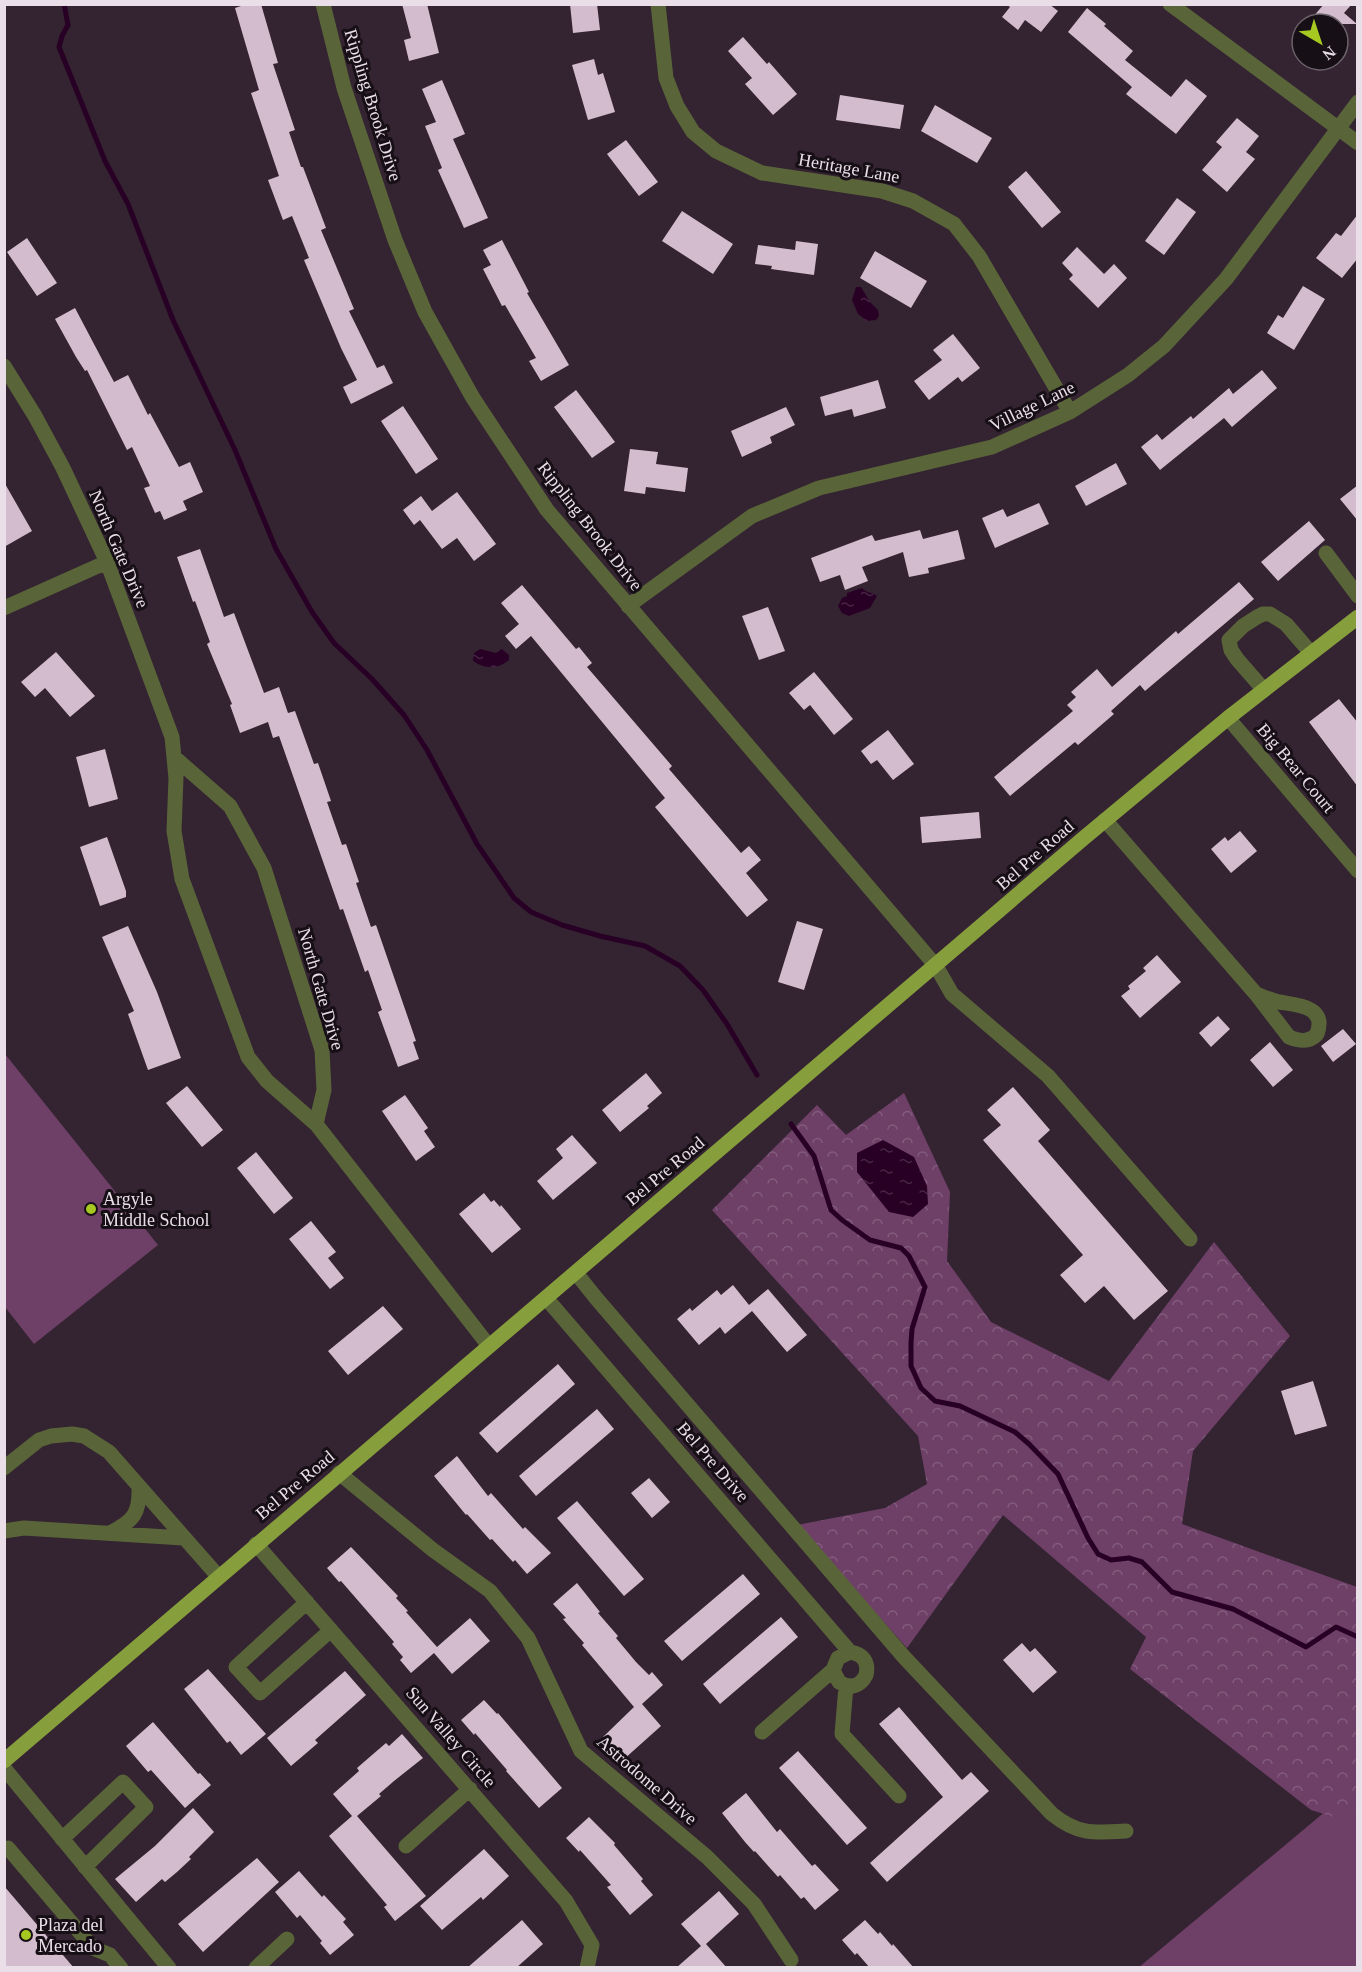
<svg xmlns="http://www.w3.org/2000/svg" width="1362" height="1972" font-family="'Times New Roman',serif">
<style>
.green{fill:#6e4068}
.forest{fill:url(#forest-crowns)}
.water{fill:url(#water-ripples)}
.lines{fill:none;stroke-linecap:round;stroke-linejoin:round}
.stream{stroke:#280025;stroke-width:5}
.building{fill:#d3bcce}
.minor{stroke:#596539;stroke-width:15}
.major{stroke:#879e3d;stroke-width:15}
.poi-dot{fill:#a6c821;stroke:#170f16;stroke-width:2}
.labels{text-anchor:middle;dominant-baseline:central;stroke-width:6;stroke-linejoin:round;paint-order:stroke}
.street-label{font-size:18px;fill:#eadfe8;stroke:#170f16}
.poi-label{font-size:18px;fill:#eadfe8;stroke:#170f16;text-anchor:start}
</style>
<defs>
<pattern id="forest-crowns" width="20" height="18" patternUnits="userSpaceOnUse" patternTransform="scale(1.5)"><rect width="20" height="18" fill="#6e4068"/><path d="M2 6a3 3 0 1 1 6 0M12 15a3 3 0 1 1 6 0" fill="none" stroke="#835b7e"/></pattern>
<pattern id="water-ripples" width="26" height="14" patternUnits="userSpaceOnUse" patternTransform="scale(1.5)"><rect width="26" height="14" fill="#280025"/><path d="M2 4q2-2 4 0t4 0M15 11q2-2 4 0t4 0" fill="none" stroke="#472545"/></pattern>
</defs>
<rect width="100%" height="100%" fill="#342331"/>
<path class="green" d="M5,1054L158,1245L34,1344L5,1307Z
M1357,1785V1967L1138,1968Z"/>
<path class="forest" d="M904,1093L950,1192L947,1261L991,1322L1109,1381L1214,1242L1290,1336L1193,1451L1182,1524L1357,1587V1811L1347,1821L1311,1810L1130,1669L1146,1637L1003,1515L907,1648L797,1525L885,1508L927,1484L918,1436L712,1210L817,1105L846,1135Z"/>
<path class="water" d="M856,287H861L870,302L878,310L879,316L876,320L867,321L858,314L852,300Z
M862,588C866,593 872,592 877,596L870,608L849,616L842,613L838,606L842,598L847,596V593Z
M480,649L496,653L502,649L509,655V660C497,670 485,669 473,661L474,653Z
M883,1140L914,1157L927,1186L928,1204L913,1217L889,1212L857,1172V1153Z"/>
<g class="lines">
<path class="stream" d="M64,4L68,25L62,36L59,47L105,161L128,204L173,320L235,450L276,549L312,612L334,643L372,679L404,715L427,750L477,844L514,898L531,912L562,925L600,936L645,946L680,966L703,990L727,1024L757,1075
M791,1124L814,1156L831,1210L842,1220L870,1240L901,1248L909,1256L925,1287L912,1329L911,1343V1366L921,1388L935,1401L960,1406L1015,1432L1029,1444L1058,1474L1088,1538L1098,1554L1111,1560L1129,1558L1142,1562L1172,1592L1233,1609L1306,1647L1336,1627L1358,1637"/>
</g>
<path class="building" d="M247,4H261L278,63L273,64L295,130L289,132L301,167H303L326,228L321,230L354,309L349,311L377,368L384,365L393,383L351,404L343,387L357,380L341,348L304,260L309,258L292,216L283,220L268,180L279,176L251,93L259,90L235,8Z
M402,4H427L439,53L409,61L404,40L411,38Z
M570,4H597L600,30L573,33Z
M1006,4H1049L1058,11L1041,32L1025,20L1018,30L1002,17L1010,7Z
M1324,4H1352L1344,13L1357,24H1307Z
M1087,8L1106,24L1104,26L1133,51L1125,60L1171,97L1186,79L1207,96L1176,134L1126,94L1132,87L1068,32Z
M743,37L767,64L769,62L797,94L773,115L745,84L752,78L728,51Z
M594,59L598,75L603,73L615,112L588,120L572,65Z
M442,80L465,134L453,139L488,218L464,228L438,170L442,168L425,126L436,122L422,89Z
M840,95L904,105L900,129L836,120Z
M935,105L992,138L977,163L921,131Z
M1237,118L1259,136L1246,152L1255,159L1227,192L1202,170L1222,147L1216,142Z
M626,140L658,182L639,196L607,154Z
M1026,171L1061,212L1042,228L1008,187Z
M1177,198L1196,212L1164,255L1145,241Z
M682,211L733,244L713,274L662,241Z
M1358,214V258L1342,278L1316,258L1336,233L1341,236Z
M27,238L57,283L37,296L7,252Z
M502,240L529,292L527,293L569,365L541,381L529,361L536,358L505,305L502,306L483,269L491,265L483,250Z
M796,241L818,244L814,275L771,269L772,266L755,264L758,245L795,250Z
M1077,247L1104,274L1114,264L1127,278L1098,308L1069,279L1073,275L1062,263Z
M875,251L927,281L911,308L860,278Z
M1303,286L1325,299L1294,350L1267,333L1278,315L1283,318Z
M75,308L114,382L128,375L148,415L150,413L179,467L190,462L203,492L183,501L187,510L164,520L160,511L155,513L144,488L150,486L132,447L127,450L87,370L85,371L76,357L55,319Z
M953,334L980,368L962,382L958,377L929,400L914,381L942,360L933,350Z
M1262,370L1277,388L1232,427L1224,418L1160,470L1141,447L1157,434L1162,440L1191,416L1193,419L1229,388L1233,394Z
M878,380L886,408L854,417L852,409L825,416L820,397Z
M576,390L615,442L592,458L554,407Z
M403,406L438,459L416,474L381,421Z
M786,407L795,425L770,437L772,443L742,457L731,431Z
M630,449L658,452L656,464L688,468L685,492L646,487L645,494L624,491Z
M1116,463L1127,484L1086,506L1075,486Z
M4,482L32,531L4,547Z
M1358,485V521L1340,499Z
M457,492L496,544L474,561L457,538L442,549L420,520L414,525L403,510L421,496L432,511Z
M1039,503L1049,524L995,548L982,518L1003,509L1007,517Z
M1309,521L1325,540L1278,581L1261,562Z
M920,530L923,539L958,530L965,559L928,568L929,573L909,577L903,552L862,567L868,581L845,590L840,575L820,582L811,558L872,535L875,541Z
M200,549L224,617L234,613L264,693L279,687L288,713L295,711L314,764L318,763L331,801L327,802L342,845L346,844L359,882L356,883L371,927L376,925L416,1041L413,1042L419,1059L398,1067L378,1012L382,1010L368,970L365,972L343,909L340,910L279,736L273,738L268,722L240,733L230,705L232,704L207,644L210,642L195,601L193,602L177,557Z
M1239,582L1254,599L1145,691L1140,685L1111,711L1114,714L1078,745L1075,742L1010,796L994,777L1073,711L1067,705L1076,697L1071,692L1097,669L1112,687L1176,631L1178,634Z
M522,585L576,649L579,647L592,663L587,667L672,766L669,769L741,853L749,846L761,860L746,873L768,900L747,917L655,807L665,798L531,636L516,649L505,636L519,624L501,603Z
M768,607L785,651L759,660L742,616Z
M56,652L95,696L70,717L45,688L35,697L21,682Z
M814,672L853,719L834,735L810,705L804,710L789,693Z
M1339,699L1358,723V787L1309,722Z
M888,730L914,764L893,780L877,760L871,764L861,751Z
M105,749L118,799L89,807L76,757Z
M979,812L981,838L922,843L920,817Z
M1240,831L1257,851L1231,873L1211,849L1225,837L1228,841Z
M107,837L126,891V897L100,906L80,847Z
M797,921L823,929L804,990L778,982Z
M128,926L157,992L181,1058L148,1070L128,1014L134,1011L102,937Z
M1157,955L1181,982L1140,1018L1121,996L1130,989L1128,986L1146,971L1143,968Z
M1218,1016L1230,1029L1211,1047L1199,1033Z
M1343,1029L1356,1044L1333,1062L1321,1046Z
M1270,1042L1293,1070L1273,1087L1250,1060Z
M646,1073L662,1093L647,1106L649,1108L620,1132L602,1110Z
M187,1086L223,1130L202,1147L166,1103Z
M1013,1087L1050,1130L1038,1141L1168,1291L1134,1320L1104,1286L1085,1303L1060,1275L1083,1255L983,1140L1001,1125L987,1110Z
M405,1095L428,1128L424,1131L435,1147L416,1161L382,1111Z
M572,1135L597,1163L553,1200L537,1181L563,1158L556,1149Z
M256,1152L293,1198L274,1214L237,1168Z
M484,1193L491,1202L494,1200L500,1207L501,1205L521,1229L492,1253L459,1214Z
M311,1221L336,1252L328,1258L344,1278L330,1289L289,1239Z
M733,1285L749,1305L768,1289L807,1335L787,1352L752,1311L725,1334L720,1327L699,1345L677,1319L690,1308L692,1311L717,1290L721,1295Z
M383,1306L403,1329L348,1375L328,1351Z
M558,1364L575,1384L497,1453L479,1433Z
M1313,1381L1327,1426L1295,1435L1281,1391Z
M597,1409L614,1429L536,1496L519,1476Z
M457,1456L488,1496L491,1493L523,1529L525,1527L551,1553L527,1574L515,1560L513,1562L492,1539L490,1540L467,1514L466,1515L434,1476Z
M649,1478L670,1502L652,1518L631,1493Z
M577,1501L644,1579L624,1596L557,1518Z
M351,1547L398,1596L396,1598L408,1611L406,1612L437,1647L470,1618L490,1641L452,1674L434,1653L411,1673L400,1660L403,1657L392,1644L394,1642L341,1581L339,1582L327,1568Z
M743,1574L760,1594L682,1661L664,1641Z
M577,1583L600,1612L598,1613L618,1636L616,1638L636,1662L649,1675L652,1672L663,1685L642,1704L661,1726L623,1760L603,1737L634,1707L582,1645L584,1643L563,1619L566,1618L553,1604Z
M781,1617L798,1637L720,1704L703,1684Z
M1022,1643L1030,1652L1035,1648L1057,1672L1033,1693L1003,1660Z
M208,1669L266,1734L241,1755L230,1741L227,1743L184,1689Z
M345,1671L366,1695L315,1740L318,1743L291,1766L267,1738Z
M484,1700L497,1714L498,1713L562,1788L539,1808L506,1771L507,1770L475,1733L474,1735L461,1720Z
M899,1707L962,1780L971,1772L989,1791L887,1882L870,1863L943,1797L879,1724Z
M153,1722L198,1774L200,1773L211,1785L185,1808L151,1770L148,1772L126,1746Z
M402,1734L423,1758L394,1781L379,1794L381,1796L357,1816L426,1896L395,1921L384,1907L387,1905L329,1836L352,1816L333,1794L359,1771L357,1768L372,1755L386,1743L389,1746Z
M798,1751L867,1828L847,1845L779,1768Z
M746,1793L777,1832L780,1829L812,1866L815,1864L839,1890L815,1910L804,1897L801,1899L780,1875L778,1877L755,1851L754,1852L745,1842L722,1813Z
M193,1808L214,1832L189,1857L191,1859L177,1872L165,1882L162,1879L136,1902L115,1879L155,1846Z
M589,1817L615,1843L614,1845L643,1879L641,1881L653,1895L630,1915L607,1887L611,1885L580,1850L579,1852L566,1838Z
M484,1849L509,1876L483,1900L481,1897L442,1930L420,1906Z
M257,1858L279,1882L203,1952L178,1924Z
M299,1871L322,1897L324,1895L346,1919L343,1922L354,1935L330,1955L320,1943L322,1941L300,1915L297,1918L275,1892Z
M4,1886L74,1968H4Z
M719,1891L739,1914L706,1944L727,1968H676L701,1946L681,1924Z
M522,1920L543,1944L516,1968H467Z
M865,1920L878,1934L880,1932L892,1946L893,1944L914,1968H870L857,1953L855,1955L842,1940Z"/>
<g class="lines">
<path class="minor" d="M323,4L344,88L395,240L425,312L473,398L547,510L936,966L952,994L1048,1076L1190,1239
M658,4L666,78L677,106L693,132L716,151L762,173L882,191L913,201L954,224L979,256L1070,412
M1170,4L1358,143
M4,366L35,416L63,468L107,562L172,737L176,778L174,831L182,879L248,1057L267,1081L316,1124L489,1346
M1326,553L1358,596
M628,606L752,516L819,488L992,447L1070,412L1128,375L1164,346L1226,279L1358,102
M4,608L107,562
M1264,690L1237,659L1231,650L1229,640L1243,626L1257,617L1263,614H1270L1286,624L1311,653
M1228,718L1358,871
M174,757L230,806L264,868L322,1050L324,1090L316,1124
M1105,820L1256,994C1264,997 1271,1000 1279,1002C1297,1005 1327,1006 1317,1034C1309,1043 1299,1041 1289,1037L1256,994
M576,1273L596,1298L904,1657L1052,1814C1078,1835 1094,1833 1126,1831
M546,1298L850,1652C863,1654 869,1662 866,1675C860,1687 850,1689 839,1682L833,1670L838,1658L850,1652
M4,1468L39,1440L51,1436L72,1434L84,1436L109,1452L218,1576
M339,1473L433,1550L490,1591L528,1638L581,1751L707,1857L754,1904L791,1960
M4,1531L24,1528L183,1538
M110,1533C133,1521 140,1514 139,1487
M256,1544L566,1901L592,1945L587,1968
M307,1602L236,1667L260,1693L331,1630
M846,1686L842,1734L899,1796
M762,1732L833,1670
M4,1768L169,1968
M62,1839L123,1782L146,1807L85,1867
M406,1846L470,1789
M8,1848L93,1948L110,1955L121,1968
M256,1968L287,1939"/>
<path class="major" d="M4,1761L1085,837L1228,718L1358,617"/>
</g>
<g class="poi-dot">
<circle cx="91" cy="1209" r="6"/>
<circle cx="26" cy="1935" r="6"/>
</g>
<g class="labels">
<g class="street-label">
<text transform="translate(373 105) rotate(73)">Rippling Brook Drive</text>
<text transform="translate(849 168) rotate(10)">Heritage Lane</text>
<text transform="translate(1032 406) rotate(-26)">Village Lane</text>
<text transform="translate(590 526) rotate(52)">Rippling Brook Drive</text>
<text transform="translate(119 549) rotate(67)">North Gate Drive</text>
<text transform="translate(1296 768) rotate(50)">Big Bear Court</text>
<text transform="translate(1035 855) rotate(-41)">Bel Pre Road</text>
<text transform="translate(321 989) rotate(74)">North Gate Drive</text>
<text transform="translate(665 1171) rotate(-40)">Bel Pre Road</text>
<text transform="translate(713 1462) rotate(49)">Bel Pre Drive</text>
<text transform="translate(295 1485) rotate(-40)">Bel Pre Road</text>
<text transform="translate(451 1737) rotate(49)">Sun Valley Circle</text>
<text transform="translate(647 1780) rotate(41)">Astrodome Drive</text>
</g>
<g class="poi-label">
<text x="103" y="1199">Argyle<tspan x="103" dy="21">Middle School</tspan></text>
<text x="38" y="1925">Plaza del<tspan x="38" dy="21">Mercado</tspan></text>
</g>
</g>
<rect width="1362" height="1972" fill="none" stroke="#eadfe8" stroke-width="12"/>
<g transform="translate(1320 42) rotate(141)"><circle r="28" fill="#170f16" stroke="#6b626a" stroke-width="1.5"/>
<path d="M0-4.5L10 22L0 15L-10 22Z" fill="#a6c821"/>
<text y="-9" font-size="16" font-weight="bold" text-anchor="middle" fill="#eadfe8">N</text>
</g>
</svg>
